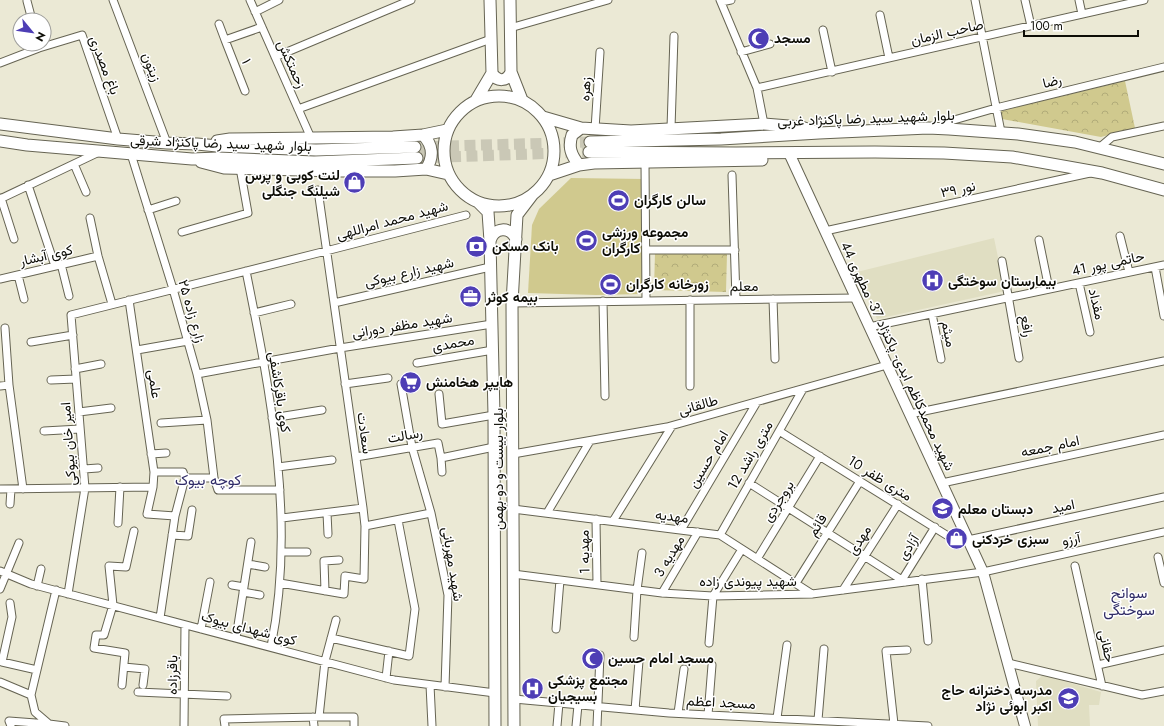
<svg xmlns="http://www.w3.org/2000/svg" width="1164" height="726" font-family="Jost,Vazirmatn,sans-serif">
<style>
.built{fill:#e0dec2}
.green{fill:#d0c98e}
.forest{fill:url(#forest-crowns)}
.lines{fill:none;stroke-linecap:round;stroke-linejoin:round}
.primary-tunnel{stroke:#cac8b6;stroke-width:11;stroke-dasharray:11 5.5;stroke-linecap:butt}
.street-casing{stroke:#666453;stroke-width:9}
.secondary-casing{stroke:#666453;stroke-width:12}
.primary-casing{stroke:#666453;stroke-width:13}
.street{stroke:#fff;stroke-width:7}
.secondary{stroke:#fff;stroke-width:10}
.primary{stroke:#fff;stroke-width:11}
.labels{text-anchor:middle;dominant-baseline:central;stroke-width:3;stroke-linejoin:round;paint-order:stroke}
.street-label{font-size:14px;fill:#0d0d06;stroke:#fff}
.poi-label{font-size:14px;font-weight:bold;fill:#0d0d06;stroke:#fff;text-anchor:start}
.neighbourhood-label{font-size:15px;fill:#302c67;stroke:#fff}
</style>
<defs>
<pattern id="forest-crowns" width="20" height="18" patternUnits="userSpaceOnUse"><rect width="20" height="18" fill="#d0c98e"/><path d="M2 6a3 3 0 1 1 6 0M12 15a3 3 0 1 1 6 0" fill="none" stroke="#b1ab79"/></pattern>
</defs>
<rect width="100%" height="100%" fill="#ebe9d5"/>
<path class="built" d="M994,238L1005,291L877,319L857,272Z
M1043,675L1101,692L1099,705H1089L1090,726H1038L1036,681Z"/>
<path class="green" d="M571,178L645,179L642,294L596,295L528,293L532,225L539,209Z"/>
<path class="forest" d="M1125,81L1135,128L1101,137L1002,119L1001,111Z
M655,253L727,254L726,292L654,290Z"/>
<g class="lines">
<path class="primary-tunnel" d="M415,147L590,142
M417,158L589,152"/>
<defs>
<path id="street" d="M113,0L167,143
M250,0L311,138
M720,0L757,88L764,124
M975,0L1001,132
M1025,0L1031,26
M1079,0L1082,14
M27,1L32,20
M721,2L731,0
M255,12L279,0
M880,15L889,58
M219,24L225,40L262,27
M510,28L608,0
M823,30L832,72
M225,40L245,91
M741,52L770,44
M275,57L411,0
M0,63L39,48L82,35L118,139
M757,88L1144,0
M298,109L491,39
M947,122L996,108L1164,67
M671,128L674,36
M595,129L600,52
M1099,148L1112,137L1164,126
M131,154L173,289L197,374L207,420L214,478
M645,162L646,301
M74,164L86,192
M732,175L736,299
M28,185L55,266
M1,198L14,239
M0,199L97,153
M148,210L176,201
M90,218L98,256L112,304
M825,231L1090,173
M182,232L248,213L240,168
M1120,236L1129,272
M1039,240L1049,289
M646,250H735
M1002,261L1019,358
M61,264L69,296
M1155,267L1164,316
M246,271C271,394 296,523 271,647
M18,275L24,299
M0,279L98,256
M1079,283L1090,332
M773,299L775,359
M129,300L154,472
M603,301L605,396
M334,303L490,267
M512,303L856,298
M254,313L291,304
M932,314L941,359
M869,327L1164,265
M31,342L73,335
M137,350L188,341
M417,363L493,350
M75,369L101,364
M197,374L340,348L492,324
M51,380L76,379
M345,384L388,378
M401,384L412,447L431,513L448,595L445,687
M9,385L23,489
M0,386L9,385L5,328
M690,386V300
M439,394L442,424L494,415
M79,412L111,408
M910,414L1164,361
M272,418L322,410
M161,423L207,420
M44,431L80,429
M779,431L956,541L968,540L1164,497
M151,454L166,453
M513,454L667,427L887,365
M356,457L438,443L441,458L494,447
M441,458L442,472
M278,467L332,460
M84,469L98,468
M749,483L905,582
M942,483L1164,435
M153,487L147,514L175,516
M0,489L153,487L154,472H183L185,478H214L218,490H280
M10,504L11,489
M513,509L720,535L812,594
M327,513L328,534
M547,513L590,441
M282,518L363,508
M596,519L597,584
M613,521L672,426
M118,523L120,487
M365,526L431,513
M681,530L757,402
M172,535L188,536L192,510
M720,535L803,389
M281,552H307
M1158,557L1164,583
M757,559L820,456
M248,564L265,567
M1075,566L1102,686
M0,571L31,584L394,680L495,693
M513,574L662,593L713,596L812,594L983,572L1164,532
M922,579L928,641
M902,580L935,527
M280,583L344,594L345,576L364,579L365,526L363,508L318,190
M796,583L860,481
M232,585L244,587
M37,586L41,569
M0,589L19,543
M843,590L898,504
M325,591L324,561L339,560
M243,592L260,595
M662,593L698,532
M68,594L85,488L71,315L326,251L466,215
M10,603L12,617L2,662L37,670
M160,618L175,516L185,478
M201,629L210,582
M556,629L560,580
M634,637L637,590L642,553
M236,638L251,542
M331,638L409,656L415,609L398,520
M709,643L713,596L742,549
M1008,663L1142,695L1164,691
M1098,665L1164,650
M124,667L145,669L143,685
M386,678L389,651
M0,682L31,695L35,712L49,724L65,726
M122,685L125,653L94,648L96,635H104L113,605L109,566L126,567L134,531
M430,685L432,726
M138,692L227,696
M31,695L56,590
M514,699L669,713L928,726
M635,710L639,661
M678,713L684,669
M708,715L712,665
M313,717L314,726
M319,717H354V726
M777,718L787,645
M818,720L824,649
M894,724L886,651L907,650
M11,726L9,721L49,724
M184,726L185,625
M225,726L224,719L319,717L325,661L336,620
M557,726L559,703
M576,726L578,705
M597,726L600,655"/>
<path id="secondary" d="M789,153L983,572L1025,726"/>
<path id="primary" d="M510,0L511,72L522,100
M492,73C497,82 507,82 511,72
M444 151a55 55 0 1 1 110 0a55 55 0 1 1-110 0Z
M476,100L492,73L490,0
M543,117L581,128L631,131L764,124L801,127L814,131
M0,124L118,139L167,143L197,144L217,146L316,150L415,147
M423,135C433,145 434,157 426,169
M0,141L27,145L192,159L218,158L314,162L417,158
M217,141L230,139L393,137L423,135L447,130
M590,142L721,139L819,133L928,128L949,129L1018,134L1075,142L1164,164
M589,152L736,153L875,152L944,153L1012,157L1102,173L1164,190
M201,162L224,168L336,171H395L426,169L448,174
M579,165C571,155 568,147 572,135L581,128
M549,175L579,165L594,163L762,160
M479,203L488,212L490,241L494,415L495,726
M490,241C494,227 510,226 516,239
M514,726L512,303L517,215L533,194"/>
</defs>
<use href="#street" class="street-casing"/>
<use href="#secondary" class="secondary-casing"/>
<use href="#primary" class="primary-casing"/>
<use href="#street" class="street"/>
<use href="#secondary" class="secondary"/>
<use href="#primary" class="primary"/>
</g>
<defs>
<symbol id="mosque-disc" viewBox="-11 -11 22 22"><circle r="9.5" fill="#4e3eb5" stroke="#fff"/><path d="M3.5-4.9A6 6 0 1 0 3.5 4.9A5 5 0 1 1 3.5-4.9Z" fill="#fff"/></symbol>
<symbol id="shop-disc" viewBox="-11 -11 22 22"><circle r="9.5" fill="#4e3eb5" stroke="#fff"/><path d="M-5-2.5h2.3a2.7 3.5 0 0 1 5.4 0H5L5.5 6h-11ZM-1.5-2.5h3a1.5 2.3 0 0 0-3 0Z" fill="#fff"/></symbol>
<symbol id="stadium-disc" viewBox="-11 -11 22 22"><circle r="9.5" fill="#4e3eb5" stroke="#fff"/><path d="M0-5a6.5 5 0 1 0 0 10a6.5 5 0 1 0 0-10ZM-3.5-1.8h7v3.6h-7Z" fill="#fff"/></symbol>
<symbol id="bank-disc" viewBox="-11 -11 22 22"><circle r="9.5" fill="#4e3eb5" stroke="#fff"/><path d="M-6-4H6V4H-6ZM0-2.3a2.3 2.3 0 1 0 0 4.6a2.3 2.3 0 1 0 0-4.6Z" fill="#fff"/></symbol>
<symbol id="hospital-disc" viewBox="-11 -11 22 22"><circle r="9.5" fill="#4e3eb5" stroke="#fff"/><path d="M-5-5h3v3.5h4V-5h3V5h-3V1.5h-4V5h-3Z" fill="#fff"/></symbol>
<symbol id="office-disc" viewBox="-11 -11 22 22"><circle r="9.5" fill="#4e3eb5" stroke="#fff"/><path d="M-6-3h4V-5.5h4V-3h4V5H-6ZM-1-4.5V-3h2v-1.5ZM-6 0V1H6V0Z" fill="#fff"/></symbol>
<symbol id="supermarket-disc" viewBox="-11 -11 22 22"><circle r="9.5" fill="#4e3eb5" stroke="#fff"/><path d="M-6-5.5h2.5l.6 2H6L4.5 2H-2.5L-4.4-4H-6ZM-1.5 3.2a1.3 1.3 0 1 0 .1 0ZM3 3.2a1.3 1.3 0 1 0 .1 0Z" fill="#fff"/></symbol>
<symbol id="school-disc" viewBox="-11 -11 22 22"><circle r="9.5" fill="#4e3eb5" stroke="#fff"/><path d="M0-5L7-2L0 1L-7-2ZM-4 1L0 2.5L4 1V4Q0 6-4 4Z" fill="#fff"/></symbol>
</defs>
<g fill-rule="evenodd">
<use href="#mosque-disc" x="746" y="26" width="25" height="25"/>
<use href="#shop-disc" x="342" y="170" width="25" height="25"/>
<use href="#stadium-disc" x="606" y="188" width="25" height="25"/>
<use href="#stadium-disc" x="574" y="228" width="25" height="25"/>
<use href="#bank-disc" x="464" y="234" width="25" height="25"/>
<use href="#hospital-disc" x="920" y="268" width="25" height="25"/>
<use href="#stadium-disc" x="598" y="272" width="25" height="25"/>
<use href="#office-disc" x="458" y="284" width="25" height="25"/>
<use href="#supermarket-disc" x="398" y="370" width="25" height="25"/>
<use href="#school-disc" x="930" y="496" width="25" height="25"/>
<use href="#shop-disc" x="944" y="526" width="25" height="25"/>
<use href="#mosque-disc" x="580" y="646" width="25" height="25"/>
<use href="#hospital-disc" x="520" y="676" width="25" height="25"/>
<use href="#school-disc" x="1056" y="686" width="25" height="25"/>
</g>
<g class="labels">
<g class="street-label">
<text transform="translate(947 32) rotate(-13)">صاحب الزمان</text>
<text transform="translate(247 61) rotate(69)">۱</text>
<text transform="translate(292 64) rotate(66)">زحمتکش</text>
<text transform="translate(105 65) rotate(69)">باغ مصدری</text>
<text transform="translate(152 67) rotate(69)">زیتون</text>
<text transform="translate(1052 81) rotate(-14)">رضا</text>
<text transform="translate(585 89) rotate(-86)">زهره</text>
<text transform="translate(866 118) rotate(-2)">بلوار شهید سید رضا پاکنژاد غربی</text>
<text transform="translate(221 143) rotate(2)">بلوار شهید سید رضا پاکنژاد شرقی</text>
<text transform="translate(958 189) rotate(-12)">نور ۳۹</text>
<text transform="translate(392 220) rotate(-15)">شهید محمد امراللهی</text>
<text transform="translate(46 255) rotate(-13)">کوی آبشار</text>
<text transform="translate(1108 263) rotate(-12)">حاتمی پور 41</text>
<text transform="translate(409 272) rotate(-13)">شهید زارع بیوکی</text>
<text transform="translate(744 286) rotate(-1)">معلم</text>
<text transform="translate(1097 304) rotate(77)">مقداد</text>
<text transform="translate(192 311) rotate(74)">زارع زاده ۲۵</text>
<text transform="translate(402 325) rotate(-9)">شهید مظفر دورانی</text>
<text transform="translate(1027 326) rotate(80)">رافع</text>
<text transform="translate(949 334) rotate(79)">میثم</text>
<text transform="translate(453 343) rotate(-10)">محمدی</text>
<text transform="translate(898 356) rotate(65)">شهید محمدکاظم ابدی- پاکنژاد 37- مطهری 44</text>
<text transform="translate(155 384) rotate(82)">علمی</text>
<text transform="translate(280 392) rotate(81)">کوی باقرکاشفی</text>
<text transform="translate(698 405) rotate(-16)">طالقانی</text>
<text transform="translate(365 433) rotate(82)">سعادت</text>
<text transform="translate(405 435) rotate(-10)">رسالت</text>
<text transform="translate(68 444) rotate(-94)">امیر خان بیوکی</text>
<text transform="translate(1050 446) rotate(-12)">امام جمعه</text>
<text transform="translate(750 455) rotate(-60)">12 متری راشد</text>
<text transform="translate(708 459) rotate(-59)">امام حسین</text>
<text transform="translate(498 469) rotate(-90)">بلوار بیست و دو بهمن</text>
<text transform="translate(880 478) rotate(32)">10 متری ظفر</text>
<text transform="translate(778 501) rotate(-58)">بروجردی</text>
<text transform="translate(1063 506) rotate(-12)">امید</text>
<text transform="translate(672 516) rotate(7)">مهدیه</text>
<text transform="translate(817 525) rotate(-58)">قائم</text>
<text transform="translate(1071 539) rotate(-12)">آرزو</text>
<text transform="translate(859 540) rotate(-58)">مهدی</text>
<text transform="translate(908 547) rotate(-58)">آزادی</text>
<text transform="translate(584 552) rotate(-91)">مهدیه 1</text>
<text transform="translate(669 556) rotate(-59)">مهدیه 3</text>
<text transform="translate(453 564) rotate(81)">شهید مهربانی</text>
<text x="748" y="581">شهید پیوندی زاده</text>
<text transform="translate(249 628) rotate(15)">کوی شهدای بیوک</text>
<text transform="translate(1107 646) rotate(77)">حقانی</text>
<text transform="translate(172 675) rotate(-89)">باقرزاده</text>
<text transform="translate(721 702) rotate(3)">مسجد اعظم</text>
</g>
<g class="poi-label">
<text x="774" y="38">مسجد</text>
<text x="340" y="175" text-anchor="end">لنت کوبی و پرس<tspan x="340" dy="16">شیلنگ‌ جنگلی</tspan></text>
<text x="634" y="200">سالن کارگران</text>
<text x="602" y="232">مجموعه ورزشی<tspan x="602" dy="16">کارگران</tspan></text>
<text x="492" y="246">بانک مسکن</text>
<text x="948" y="281">بیمارستان سوختگی</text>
<text x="626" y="284">زورخانه کارگران</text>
<text x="486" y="297">بیمه کوثر</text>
<text x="426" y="382">هایپر هخامنش</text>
<text x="958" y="509">دبستان معلم</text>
<text x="972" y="539">سبزی خردکنی</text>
<text x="608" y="658">مسجد امام حسین</text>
<text x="548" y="680">مجتمع پزشکی<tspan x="548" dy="16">بسیجیان</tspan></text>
<text x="1052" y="690" text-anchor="end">مدرسه دخترانه حاج<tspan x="1052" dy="16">اکبر ابوئی نژاد</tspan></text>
</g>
<g class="neighbourhood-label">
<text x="208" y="480">کوچه بیوک</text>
<text x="1129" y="593">سوانح<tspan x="1129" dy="17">سوختگی</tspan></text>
</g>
</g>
<g transform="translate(32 32) rotate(119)"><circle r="19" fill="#ffffff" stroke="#9e9e9b"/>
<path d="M0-3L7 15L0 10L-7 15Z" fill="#4e3eb5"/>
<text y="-6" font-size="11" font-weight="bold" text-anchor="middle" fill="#0d0d06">N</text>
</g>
<path d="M1024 30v6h114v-6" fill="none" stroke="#0d0d06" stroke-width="2"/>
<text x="1030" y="30" font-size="12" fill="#0d0d06" stroke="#ffffff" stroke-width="3" paint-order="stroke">100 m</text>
</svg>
